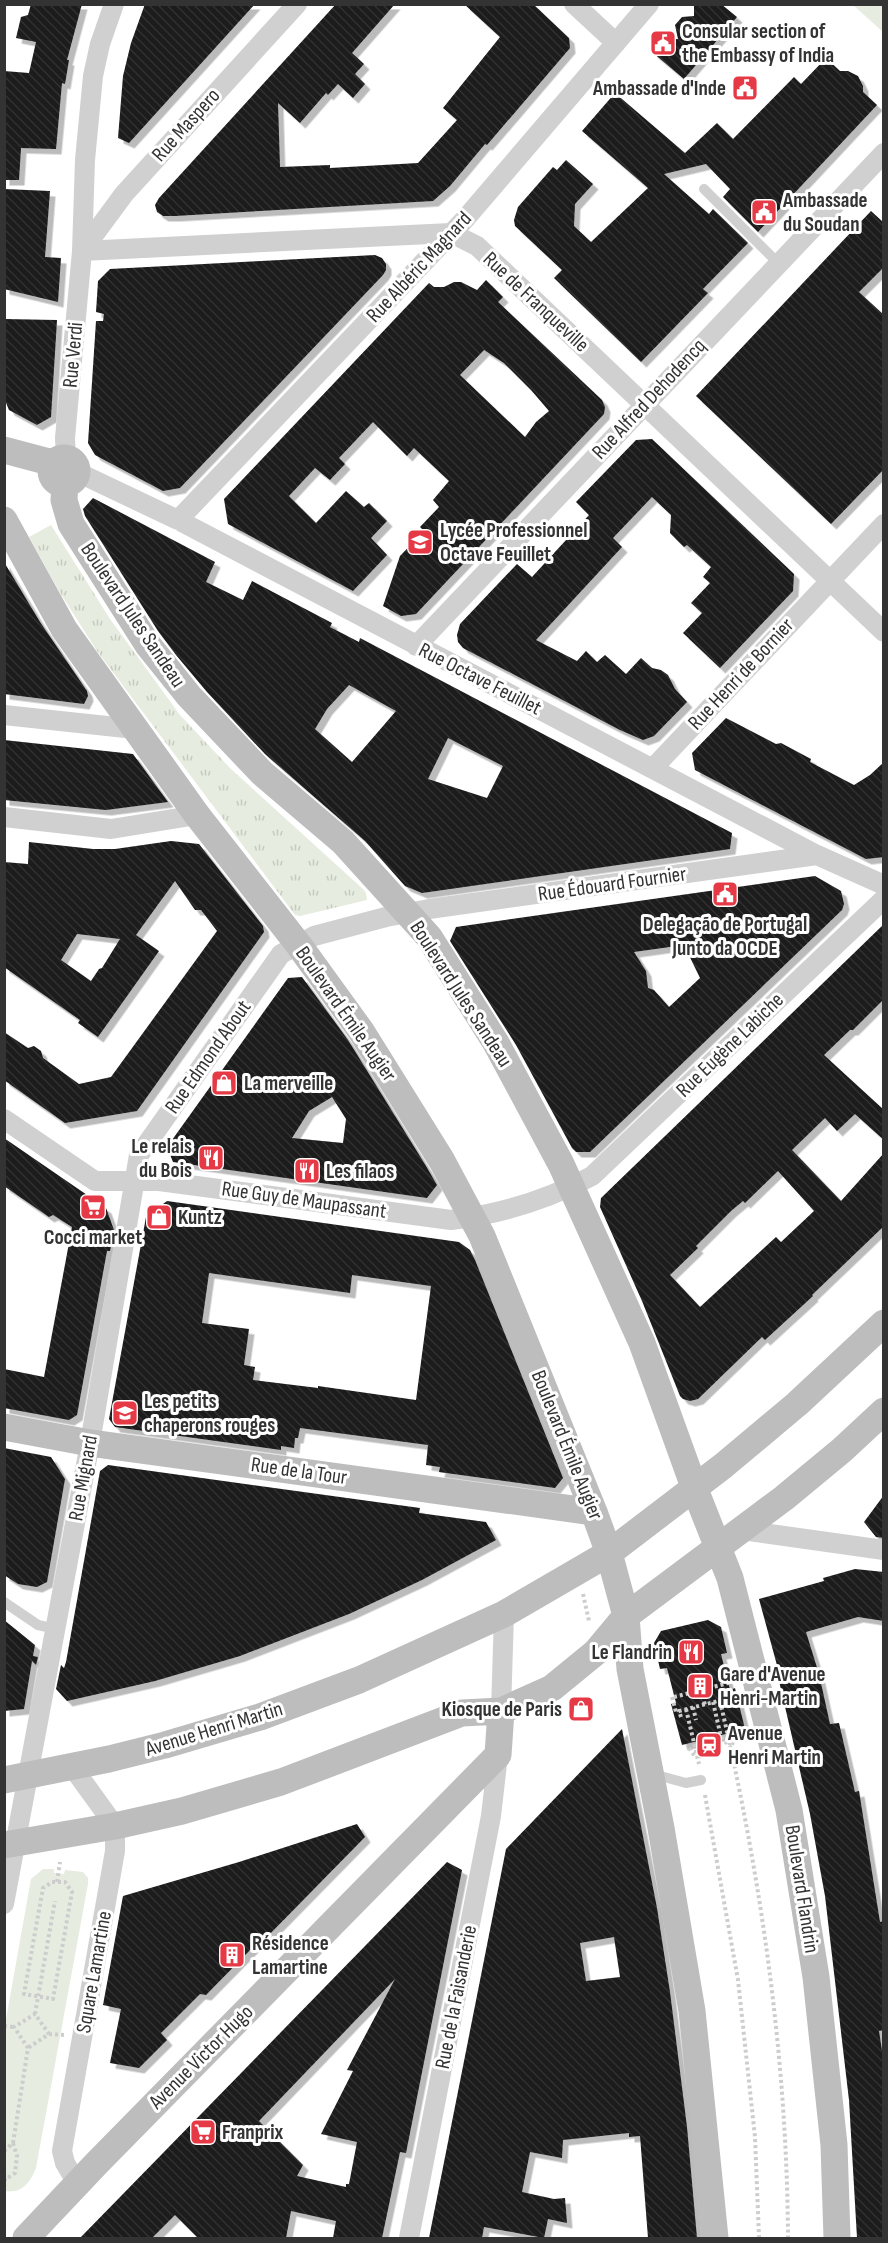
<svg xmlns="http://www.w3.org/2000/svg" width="888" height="2243" font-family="'Sofia Sans Condensed',sans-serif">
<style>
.grass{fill:url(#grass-tufts)}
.green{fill:#e6ecdf}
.building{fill:url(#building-back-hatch);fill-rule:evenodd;filter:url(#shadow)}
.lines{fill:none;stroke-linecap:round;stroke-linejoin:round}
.path{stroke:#cdcdcd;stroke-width:4;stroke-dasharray:3 3;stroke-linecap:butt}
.lane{stroke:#d0d0d0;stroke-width:10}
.street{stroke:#d0d0d0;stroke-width:20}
.secondary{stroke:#bdbdbd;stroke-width:27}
.labels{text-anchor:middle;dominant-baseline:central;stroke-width:6;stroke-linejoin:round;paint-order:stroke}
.poi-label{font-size:21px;font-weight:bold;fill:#333;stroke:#fff;text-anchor:start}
.street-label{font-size:21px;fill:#333;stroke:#fff}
</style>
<defs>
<pattern id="grass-tufts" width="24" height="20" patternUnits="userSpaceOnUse" patternTransform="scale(1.5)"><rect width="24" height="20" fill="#e6ecdf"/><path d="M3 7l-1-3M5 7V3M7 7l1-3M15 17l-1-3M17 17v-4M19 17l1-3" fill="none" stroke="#c6cbc0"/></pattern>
<pattern id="building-back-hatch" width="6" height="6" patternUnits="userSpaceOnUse" patternTransform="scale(1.5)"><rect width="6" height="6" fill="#1a1a1a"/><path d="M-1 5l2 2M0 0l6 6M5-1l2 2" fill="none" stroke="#333"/></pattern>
<filter id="shadow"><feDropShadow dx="5.5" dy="5.5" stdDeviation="0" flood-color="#0004"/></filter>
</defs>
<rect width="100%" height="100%" fill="#fff"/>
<path class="grass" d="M51,525L110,619L180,715L231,769L363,889L366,893L367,900L300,916L295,915L97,651L59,591L29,537Z"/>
<path class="green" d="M853,5H883V32Z
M43,1869H54V1873L64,1874L65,1870L83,1872L88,1878V1884L36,2168C30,2183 22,2194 4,2191L5,2025L31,1879Z"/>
<path class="building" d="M31,4H82L67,60H69L65,84L62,83L56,149L21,148L19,180H4V71L29,73L36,42L16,38L21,17L28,15Z
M145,4H255L129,143L118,138L123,76L131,43Z
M336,4H395L352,53L364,64L355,74L365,84L353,98L338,84L328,95L326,93L300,123L278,103L280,167L330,165V168L418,163L457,120L443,108L500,37L464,4H533L569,38L570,48L487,145L485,144L450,186L433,201L175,216H163L157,212L155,205L159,198Z
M694,4H721L737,17L684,79L652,52L663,40L678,39L675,25L682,17L694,16Z
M826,58L840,71H848L858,76L863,86V92L877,105L758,232L723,197L730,189L706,164L664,174L709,214L713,209L748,243L703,289L708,293L641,362L554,278L562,270L515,226L514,220L518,207L553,167L557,170L566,160L593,184L575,204L574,226L591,242L648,188L582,131L615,93L685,153L717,123L733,139L794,77L801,84Z
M4,189L50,191L45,257L61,258L58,302L4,289Z
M871,211L884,223V267L859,292L884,315V469L831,524L696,396Z
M375,255L382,258L386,264V270L383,275L180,488L163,491L95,455L88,443L96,321H103L104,314L96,312L98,281L110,269Z
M486,280L503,297L498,302L602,400L605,407L604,414L416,614L401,616L383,606L400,556L424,531L420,527L439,507L433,500L449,481L414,448L407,456L373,422L339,458L345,464L330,480L315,468L289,496L316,523L346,491L364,507L369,503L387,521L371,538L387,555L353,591L228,524L224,499L429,283L434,287H444L454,282H461L477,290ZM484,350L504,363L531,390L549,411L536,422L525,437L460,375Z
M4,319L57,320L51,417L37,425L9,410L4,398Z
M652,439L794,574L793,591L720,668L683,633L702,613L691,603L710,583L703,577L711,567L687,545L684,547L670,533L671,515L652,497L613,538L622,547L536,640L577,661L586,651L597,662L605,655L626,674L641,658L652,668L661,670L668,675L675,689L687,702L654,736L643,740L620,730L463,648L458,642L457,635L460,624L517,564L532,577L589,515L576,502L636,440Z
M93,498L215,562L206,582L243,600L252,581L332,623L330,627L359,642L360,638L732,833L730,849L422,893L405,886L365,841L265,754L207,692L176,655L158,631L85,516L83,509ZM349,685L396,711L352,762L315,729L327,709ZM448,738L503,766L487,798L428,779Z
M4,562L40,622L87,691L88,696L84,704L4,694Z
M726,718L776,744L781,743L811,759L810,762L854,785L870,775L884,762V857L866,859L695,770L692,753Z
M4,740L133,754L168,802L106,810L4,800Z
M171,841L199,844L263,926L264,932L137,1111L65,1123L4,1080V1032L28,1048L34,1046L41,1051L43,1058L79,1084L111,1077L217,931L201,910H195L175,881L136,935L159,951L98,1037L78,1023L80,1020L4,967V862L28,864L29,842L93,849H115ZM77,934L120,939L102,968L99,969L91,981L61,960Z
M815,876L841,891L844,904L842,910L590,1152H576L572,1148L516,1045L450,941L456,927ZM684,945L700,978L669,1007L654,990L648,988L646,971L634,952Z
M884,924V999L853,1030H850L824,1055L884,1110V1140L855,1114L837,1131L825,1118L792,1150L841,1201L884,1153V1226L812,1295L813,1296L765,1340L762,1337L698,1399L690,1401L683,1399L680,1396L642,1301L600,1207L601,1198ZM778,1171L814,1211L781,1242L776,1237L700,1307L670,1275L698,1248L696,1246L731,1211L743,1201L745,1203Z
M302,977L348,1040L426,1166L437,1185L427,1198L173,1162L167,1147L288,978ZM332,1097L346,1119L343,1143L292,1138L309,1111Z
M4,1138L106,1208L114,1230L110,1251H107L77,1415L69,1420L4,1408V1369L44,1377L72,1227L53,1215L49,1217L4,1186Z
M167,1201L459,1242L470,1250L475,1260L563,1478L555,1488L439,1472L440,1467L426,1465L428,1445L300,1428L298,1438H295L294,1448L281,1446V1450L115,1427L109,1419L146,1217ZM209,1273L350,1293L352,1275L431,1286L416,1400L318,1386V1388L253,1380L255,1367L244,1365L249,1329L202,1323Z
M4,1448L51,1457L65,1479L47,1582L37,1587L18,1584L4,1575Z
M108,1465L420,1508L419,1513L486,1522L496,1540L422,1580L349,1614L240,1656L155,1681L67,1701L56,1689L61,1665L64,1668L66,1662L100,1471Z
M884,1495V1538L876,1537L864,1522Z
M855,1569L884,1572V1621L858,1617L806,1632L819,1674L830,1724L839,1723L855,1792L859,1791L880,1922L884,1921V2030L879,2031L884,2064V2238H857L849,2100L825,1896L810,1814L779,1681L781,1680L759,1599L824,1581L823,1578Z
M4,1620L35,1645L33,1656L38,1657L36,1665L32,1661L24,1709L4,1711Z
M708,1620L721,1627L727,1653L721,1654L730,1690L735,1688L745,1729L682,1745L671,1704L676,1703L667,1668L660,1669L654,1643L661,1631Z
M622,1729L657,1908L670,1992L687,2127L697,2238H648L640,2136L629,2137V2133L563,2140L562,2158L530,2152L522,2192L554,2199L565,2198L567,2223L548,2219L544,2238L484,2227L482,2238H429L506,1849ZM614,1937L620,1977L586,1981L580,1943Z
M357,1824L365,1837L263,1941L261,1939L206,1995L200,1994L161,2033L167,2040L139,2068L110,2063L121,2009L103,2005L123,1896L239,1862Z
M447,1862L462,1870L406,2153L400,2152L382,2238H333L336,2221L291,2211L286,2238H198L175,2215L152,2238H80ZM395,1979L347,2070L353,2071L321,2134L357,2142L349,2184H346V2187L297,2176L303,2165L259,2121Z"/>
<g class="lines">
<path class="path" d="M583,1594L589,1621
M701,1690L705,1705
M672,1697L676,1712L679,1711
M674,1697L732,1682
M720,1701C761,1876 787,2058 788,2238
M713,1702L721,1737L731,1748L735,1735
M693,1707L696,1720
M686,1709L699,1764
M681,1717L679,1711L726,1699L727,1705
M689,1748L696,1758
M699,1758L702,1744
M705,1795L738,1980L755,2137L759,2238
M52,1882H65L72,1892L53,1999L24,1994L43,1888Z
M57,1882L60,1862
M35,2014L55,1901
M4,2026L14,2027
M49,2034L64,2035
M13,2143L28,2048L14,2027L35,2014L49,2034L28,2048
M4,2151L13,2143L17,2156L15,2173L6,2179
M4,2187L5,2178"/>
<path class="lane" d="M704,189L778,263
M4,1602L38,1625L56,1629
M653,1774L686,1783L701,1780"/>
<path class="street" d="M574,4L616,43
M82,251L451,233L477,246L884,632
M82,251L124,194L297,4
M66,458L65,438L82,251L85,160L93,76L100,44L114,4
M77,472L178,520L817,855L884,885
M178,520L466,218L649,4
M416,646L884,153
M4,715L135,729
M653,768L884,524
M4,817L111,829L197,815
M4,1119L95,1181H159L451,1220C501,1214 547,1200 592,1176L884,899
M742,1530L884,1550
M501,1711L504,1614
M73,1768L115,1826V1851L62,2151L65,2163L78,2185
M4,1904L90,1443L139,1155L281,954L314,936L386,917L429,909L817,855
M409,2238L491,1816L498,1755"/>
<path class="secondary" d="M4,450L53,463
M51 471a13 13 0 1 1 26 0a13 13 0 1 1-26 0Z
M65,484L64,500L71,524L148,645L189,696L262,773L343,842L429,937L496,1043L561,1164L642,1343L694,1487L730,1578L789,1810L816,1977L834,2145L837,2238
M4,520L64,629L197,815L298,944L361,1031L442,1161L482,1236L594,1512L609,1553L626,1616L630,1669L661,1828L692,2011L715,2238
M4,1427L90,1443L594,1512
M4,1780L109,1759L165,1745L260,1717L359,1680L504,1614L609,1553L723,1466L797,1404L884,1323
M4,1845L115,1826L182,1811L281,1782L462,1713L501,1711L552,1688L596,1652L626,1616L784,1498L842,1450L884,1411
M26,2238L96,2164L498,1755L501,1711"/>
</g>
<defs>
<symbol id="civic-square" viewBox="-11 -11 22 22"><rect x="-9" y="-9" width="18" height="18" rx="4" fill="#e63946" stroke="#fff"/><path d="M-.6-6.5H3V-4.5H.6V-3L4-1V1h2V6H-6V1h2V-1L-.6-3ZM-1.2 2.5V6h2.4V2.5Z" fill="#fff"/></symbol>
<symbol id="school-square" viewBox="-11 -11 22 22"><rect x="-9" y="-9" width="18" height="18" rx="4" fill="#e63946" stroke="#fff"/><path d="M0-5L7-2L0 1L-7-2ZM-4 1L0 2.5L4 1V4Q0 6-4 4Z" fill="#fff"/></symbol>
<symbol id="shop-square" viewBox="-11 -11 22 22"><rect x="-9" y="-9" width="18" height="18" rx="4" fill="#e63946" stroke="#fff"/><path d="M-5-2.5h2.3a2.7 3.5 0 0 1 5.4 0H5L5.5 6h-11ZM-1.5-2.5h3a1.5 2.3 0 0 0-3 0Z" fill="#fff"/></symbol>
<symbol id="restaurant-square" viewBox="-11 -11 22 22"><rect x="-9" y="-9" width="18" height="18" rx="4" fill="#e63946" stroke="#fff"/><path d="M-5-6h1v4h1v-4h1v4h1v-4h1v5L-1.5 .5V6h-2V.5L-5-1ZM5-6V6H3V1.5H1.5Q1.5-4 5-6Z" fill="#fff"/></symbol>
<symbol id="supermarket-square" viewBox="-11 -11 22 22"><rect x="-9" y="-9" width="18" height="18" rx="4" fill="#e63946" stroke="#fff"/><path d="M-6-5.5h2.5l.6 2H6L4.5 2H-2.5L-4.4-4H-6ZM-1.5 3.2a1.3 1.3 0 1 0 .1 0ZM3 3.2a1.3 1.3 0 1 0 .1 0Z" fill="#fff"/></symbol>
<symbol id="building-square" viewBox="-11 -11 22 22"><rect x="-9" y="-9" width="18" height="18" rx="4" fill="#e63946" stroke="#fff"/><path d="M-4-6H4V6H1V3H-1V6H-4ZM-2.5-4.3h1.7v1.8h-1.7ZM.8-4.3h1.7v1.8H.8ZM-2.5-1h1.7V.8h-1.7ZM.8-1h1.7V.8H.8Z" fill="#fff"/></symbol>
<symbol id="station-square" viewBox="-11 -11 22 22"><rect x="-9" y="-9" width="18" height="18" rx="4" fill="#e63946" stroke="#fff"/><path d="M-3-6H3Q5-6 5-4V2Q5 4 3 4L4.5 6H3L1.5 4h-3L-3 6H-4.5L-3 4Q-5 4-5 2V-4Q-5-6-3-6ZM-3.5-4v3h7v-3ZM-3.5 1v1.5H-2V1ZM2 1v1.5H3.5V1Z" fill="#fff"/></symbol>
</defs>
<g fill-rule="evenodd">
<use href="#civic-square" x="648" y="28" width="30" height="30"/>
<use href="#civic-square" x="730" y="73" width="30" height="30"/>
<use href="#civic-square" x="749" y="197" width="30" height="30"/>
<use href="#school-square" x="405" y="527" width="30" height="30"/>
<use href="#civic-square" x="710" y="879" width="30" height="30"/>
<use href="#shop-square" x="209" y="1068" width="30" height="30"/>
<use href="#restaurant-square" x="196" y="1143" width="30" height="30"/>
<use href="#restaurant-square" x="292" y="1156" width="30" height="30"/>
<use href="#supermarket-square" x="78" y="1192" width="30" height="30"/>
<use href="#shop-square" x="144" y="1202" width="30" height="30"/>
<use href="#school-square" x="110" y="1398" width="30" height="30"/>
<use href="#restaurant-square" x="676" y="1637" width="30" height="30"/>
<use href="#building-square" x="685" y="1671" width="30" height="30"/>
<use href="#shop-square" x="566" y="1694" width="30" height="30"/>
<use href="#station-square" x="694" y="1730" width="30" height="30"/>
<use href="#building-square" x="217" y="1940" width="30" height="30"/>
<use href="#supermarket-square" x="188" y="2117" width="30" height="30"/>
</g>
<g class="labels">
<g class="poi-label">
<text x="682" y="31">Consular section of<tspan x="682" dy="24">the Embassy of India</tspan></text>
<text x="726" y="88" text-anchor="end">Ambassade d'Inde</text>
<text x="783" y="200">Ambassade<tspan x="783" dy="24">du Soudan</tspan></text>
<text x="440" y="530">Lycée Professionnel<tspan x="440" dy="24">Octave Feuillet</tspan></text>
<text x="725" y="924" text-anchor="middle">Delegação de Portugal<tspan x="725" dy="24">Junto da OCDE</tspan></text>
<text x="244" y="1083">La merveille</text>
<text x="192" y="1146" text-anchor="end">Le relais<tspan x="192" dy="24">du Bois</tspan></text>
<text x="326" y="1171">Les filaos</text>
<text x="178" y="1217">Kuntz</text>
<text x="93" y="1237" text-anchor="middle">Cocci market</text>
<text x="144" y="1401">Les petits<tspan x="144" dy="24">chaperons rouges</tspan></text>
<text x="672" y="1652" text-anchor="end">Le Flandrin</text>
<text x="720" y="1674">Gare d'Avenue<tspan x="720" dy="24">Henri-Martin</tspan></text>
<text x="562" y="1709" text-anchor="end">Kiosque de Paris</text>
<text x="728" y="1733">Avenue<tspan x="728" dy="24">Henri Martin</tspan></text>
<text x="252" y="1943">Résidence<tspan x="252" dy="24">Lamartine</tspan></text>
<text x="222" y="2132">Franprix</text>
</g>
<g class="street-label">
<text transform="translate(186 125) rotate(-48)">Rue Maspero</text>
<text transform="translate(419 267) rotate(-47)">Rue Albéric Magnard</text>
<text transform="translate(536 302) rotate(43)">Rue de Franqueville</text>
<text transform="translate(73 355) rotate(-85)">Rue Verdi</text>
<text transform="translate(649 399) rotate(-47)">Rue Alfred Dehodencq</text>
<text transform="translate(133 615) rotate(56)">Boulevard Jules Sandeau</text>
<text transform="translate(741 674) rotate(-47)">Rue Henri de Bornier</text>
<text transform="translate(480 679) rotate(27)">Rue Octave Feuillet</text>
<text transform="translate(612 884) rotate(-8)">Rue Édouard Fournier</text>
<text transform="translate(461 994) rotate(57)">Boulevard Jules Sandeau</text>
<text transform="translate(346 1014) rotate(55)">Boulevard Émile Augier</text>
<text transform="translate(730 1045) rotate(-44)">Rue Eugène Labiche</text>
<text transform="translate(208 1057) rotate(-55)">Rue Edmond About</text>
<text transform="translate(304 1200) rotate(8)">Rue Guy de Maupassant</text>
<text transform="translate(567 1445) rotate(68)">Boulevard Émile Augier</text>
<text transform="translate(299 1471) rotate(8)">Rue de la Tour</text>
<text transform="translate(83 1478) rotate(-80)">Rue Mignard</text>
<text transform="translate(214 1729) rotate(-17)">Avenue Henri Martin</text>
<text transform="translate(802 1889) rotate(81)">Boulevard Flandrin</text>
<text transform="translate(94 1972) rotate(-80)">Square Lamartine</text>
<text transform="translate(456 1997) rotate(-79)">Rue de la Faisanderie</text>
<text transform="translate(201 2057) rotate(-45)">Avenue Victor Hugo</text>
</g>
</g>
<rect width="888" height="2243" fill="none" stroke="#333333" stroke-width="12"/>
</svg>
